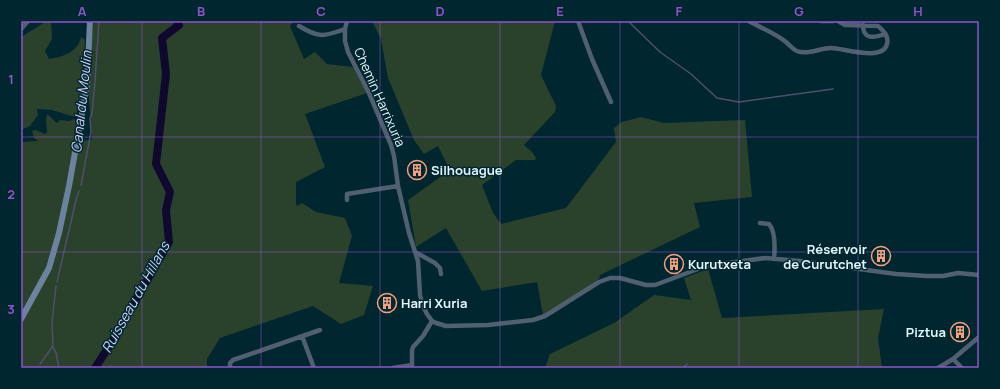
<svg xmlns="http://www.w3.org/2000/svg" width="1000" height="389" font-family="Manrope,sans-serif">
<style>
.green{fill:#2a422c}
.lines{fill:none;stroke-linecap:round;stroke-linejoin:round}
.stream{stroke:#4f4f6d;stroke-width:1.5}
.river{stroke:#110830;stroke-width:8}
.street{stroke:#506071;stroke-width:4.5}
.secondary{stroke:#6b839f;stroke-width:6}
.grid{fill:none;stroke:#8f54cb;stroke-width:1;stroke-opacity:0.55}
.labels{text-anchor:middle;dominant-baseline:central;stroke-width:3;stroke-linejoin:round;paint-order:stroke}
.street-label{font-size:13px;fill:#e1f5fa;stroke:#00262f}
.poi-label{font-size:13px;font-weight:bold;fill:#e1f5fa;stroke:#00262f;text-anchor:start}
.water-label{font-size:14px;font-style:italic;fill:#d0cffc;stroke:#00262f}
.neatline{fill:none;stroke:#8f54cb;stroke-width:1.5}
.grid-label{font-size:13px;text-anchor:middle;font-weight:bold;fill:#8f54cb}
</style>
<rect width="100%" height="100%" fill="#00262f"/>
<path class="green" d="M47,21H51L52,39L45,51L49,59C63,57 78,52 81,37L85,40L82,97L75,117L52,110L37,109L38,115L30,126L21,130V37Z
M94,21H294L290,26L304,59L315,52L327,64L353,67L367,93L305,114L325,167L296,182V204L297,206L302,203L316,212L345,218L352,236L339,283L373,286L364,315L341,324L313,306L220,338L207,359V368H21V142L38,141L34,138L32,131L36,130L45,134L47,133L46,120L47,114L57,123L60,120L69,121L74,119C79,125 76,135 74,141L92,140L87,74Z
M372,21H555L541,75L556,106L555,112L524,145L532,152L536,158L535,160H516L482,185L493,213L501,224L566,208L616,142L614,128L622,122L641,117L664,123L745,120L752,197L694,203L700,227L600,275L599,279L562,307L543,315L537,282L482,291L446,228L416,247L408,200L450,170L438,146L424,154L414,140L388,78L381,39Z
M708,269L722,318L884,309L878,338L882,368H545L550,354L614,323L654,295L691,300L684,278Z"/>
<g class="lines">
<path class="stream" d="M628,21L660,52L691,74L717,98L739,102L833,89
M81,185L91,132L90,118L92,114L95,81L99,21
M57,282L76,200L79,191
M53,347L56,353L59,368
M40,364L53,346L52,322L56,286
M683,368L687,364"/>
<path class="river" d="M95,368L110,345L169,242L166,210L170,192L156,164L166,74L162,38L179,25L177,21"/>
<path class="street" d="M347,21L345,29V41L348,52L369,93L391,145L394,156L398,186L409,233L418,261L420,295L423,306L427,314L432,321L436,323L446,326L488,325L533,320L545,316L599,282L610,278H620L646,285H655L706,266L765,258L800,261L896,274L927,276H943L958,273L979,275
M578,21L592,59L611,102
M749,21C761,28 775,33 786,42C791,46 794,52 801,52C810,54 821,48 831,48C843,48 883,62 887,44C889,37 883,30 878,26L845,25L838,21
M821,21H833
M863,25C863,40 874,38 885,34
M299,26C319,38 323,37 345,29
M21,29L28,21
M347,200V194L398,186
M760,223L769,224C776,232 775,248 774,259
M415,252L435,263L440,268L441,274
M302,336L314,368
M953,359L962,368
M230,368V363L233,360L320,330
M393,368L412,365
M412,368V351L413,347L423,336L432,321
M938,368L953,359L979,337"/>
<path class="secondary" d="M21,319L49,268L59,233L69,186L87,85L90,21"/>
</g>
<path class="grid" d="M142,21V368M261,21V368M380,21V368M500,21V368M620,21V368M739,21V368M858,21V368M21,137H979M21,252H979"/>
<defs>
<symbol id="building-ring" viewBox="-11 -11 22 22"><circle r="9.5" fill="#00262f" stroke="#f2a07f" stroke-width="1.5"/><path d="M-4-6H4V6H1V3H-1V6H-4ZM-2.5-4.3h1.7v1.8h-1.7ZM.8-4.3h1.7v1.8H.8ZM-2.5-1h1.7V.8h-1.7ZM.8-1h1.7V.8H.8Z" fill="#f2a07f"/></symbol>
</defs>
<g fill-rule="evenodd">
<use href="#building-ring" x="406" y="159" width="22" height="22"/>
<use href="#building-ring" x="870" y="245" width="22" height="22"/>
<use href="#building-ring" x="663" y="253" width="22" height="22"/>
<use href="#building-ring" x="376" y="292" width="22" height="22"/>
<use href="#building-ring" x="949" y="321" width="22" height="22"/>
</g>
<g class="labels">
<g class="street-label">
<text transform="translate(380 97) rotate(66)">Chemin Harrixuria</text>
</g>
<g class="poi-label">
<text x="431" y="170">Silhouague</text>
<text x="867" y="249" text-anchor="end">Réservoir<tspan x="867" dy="15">de Curutchet</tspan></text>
<text x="688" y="264">Kurutxeta</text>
<text x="401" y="303">Harri Xuria</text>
<text x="946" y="332" text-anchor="end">Piztua</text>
</g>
<g class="water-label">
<text transform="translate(81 102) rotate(-84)">Canal du Moulin</text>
<text transform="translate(135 297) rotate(-61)">Ruisseau du Hillans</text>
</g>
</g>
<rect width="1000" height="389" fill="none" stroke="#00262f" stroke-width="44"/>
<rect x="22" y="22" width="956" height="345" class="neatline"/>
<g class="grid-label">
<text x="82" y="16">A</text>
<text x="201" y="16">B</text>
<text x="321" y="16">C</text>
<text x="440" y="16">D</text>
<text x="560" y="16">E</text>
<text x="679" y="16">F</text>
<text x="799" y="16">G</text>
<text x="918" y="16">H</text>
<text x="11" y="84">1</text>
<text x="11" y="199">2</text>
<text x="11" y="314">3</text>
</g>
</svg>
